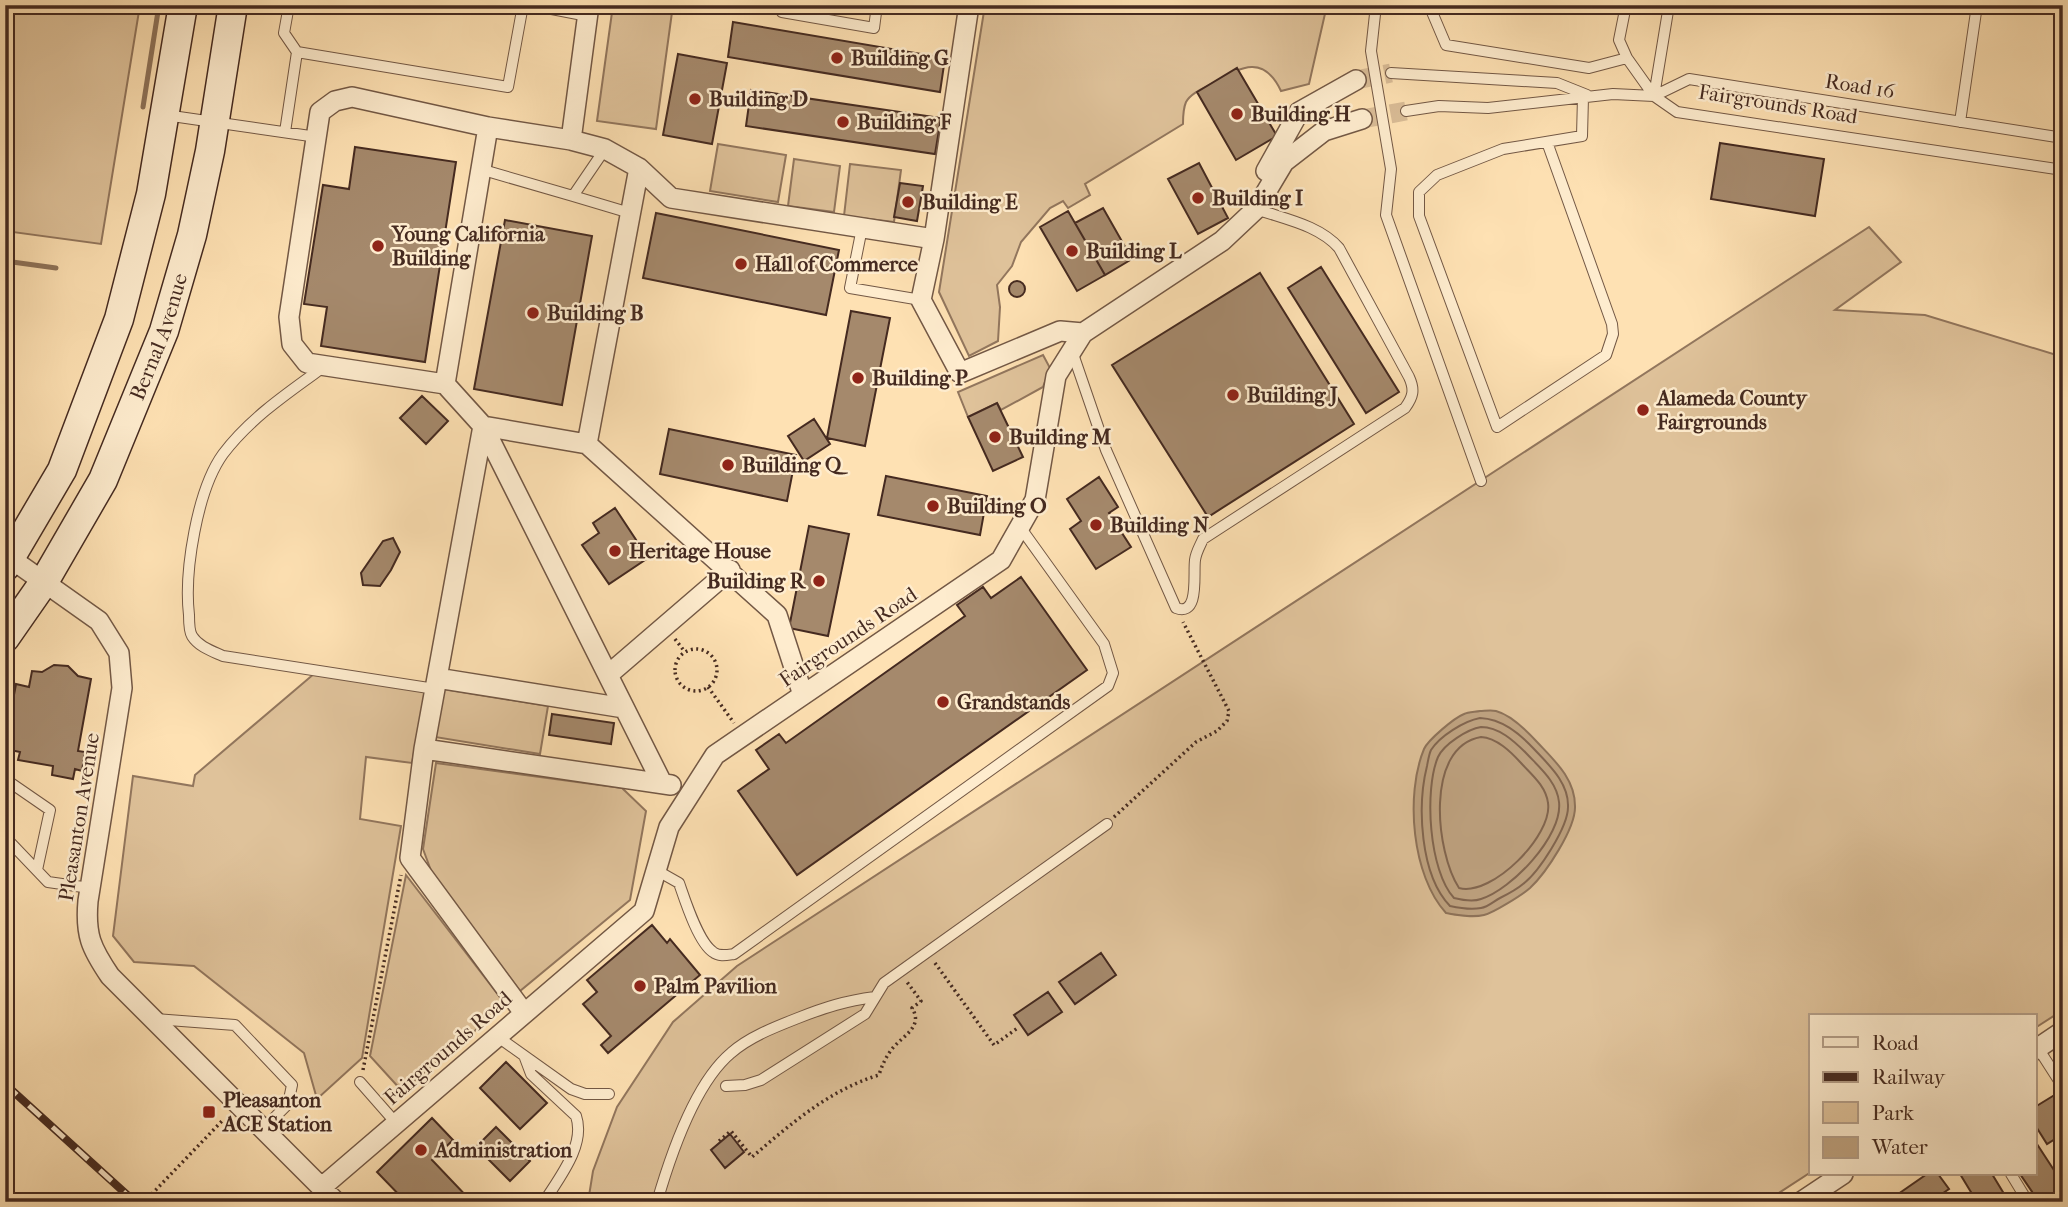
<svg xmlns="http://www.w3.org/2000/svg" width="2068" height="1207" font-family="'IM FELL French Canon',serif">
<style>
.green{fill:#dfc29a;stroke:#92765d;stroke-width:2}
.water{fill:#bfa381;stroke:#8e735a;stroke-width:2}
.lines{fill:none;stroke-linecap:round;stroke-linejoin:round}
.shore{stroke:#826650;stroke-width:2}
.stream{stroke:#8e735a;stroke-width:5}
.building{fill:#a5896c;stroke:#452a20;stroke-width:2}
.minor-tunnel{stroke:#d9bc96;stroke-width:19;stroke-dasharray:19 10;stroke-linecap:butt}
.service-casing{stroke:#735845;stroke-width:12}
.minor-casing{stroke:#735845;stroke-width:22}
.secondary-casing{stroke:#452a20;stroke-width:31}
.path{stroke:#452a20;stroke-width:3.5;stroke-dasharray:2 3.5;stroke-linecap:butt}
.service{stroke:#feecce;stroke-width:10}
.minor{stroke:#feecce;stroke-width:19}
.secondary{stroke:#feecce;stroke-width:28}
.rail-casing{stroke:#452a20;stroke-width:8}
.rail{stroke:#feecce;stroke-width:5;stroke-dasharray:16;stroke-linecap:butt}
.poi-dot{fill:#8f2418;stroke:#feecce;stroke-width:2.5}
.labels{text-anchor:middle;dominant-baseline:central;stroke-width:5;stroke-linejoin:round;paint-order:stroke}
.poi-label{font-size:21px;font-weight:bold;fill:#452a20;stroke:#feecce;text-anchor:start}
.street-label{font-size:21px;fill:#452a20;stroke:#feecce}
</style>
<rect width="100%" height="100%" fill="#fee1b3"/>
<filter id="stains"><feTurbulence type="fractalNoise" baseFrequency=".00286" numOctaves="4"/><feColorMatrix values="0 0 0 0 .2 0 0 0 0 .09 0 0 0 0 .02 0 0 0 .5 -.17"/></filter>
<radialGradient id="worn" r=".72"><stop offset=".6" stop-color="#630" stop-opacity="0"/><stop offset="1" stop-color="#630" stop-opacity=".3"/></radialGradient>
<path class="green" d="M5,5H140L101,244L5,231Z
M613,5H673L656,129L597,121Z
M985,5H1327L1309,84L1281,91C1263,53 1240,68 1213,83C1204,88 1191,93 1186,102C1183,109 1183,117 1183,124L1085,184L1090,195L1068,208L1063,201L1050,208L1021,242L1012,266L997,285L1000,307L998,341L969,356L939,292Z
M718,144L786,155L778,202L710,191Z
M794,159L840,166L834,212L788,206Z
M850,164L901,170L894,222L844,216Z
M1869,227L1901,262L1835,310L1925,315L2063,357V1010L2035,1028V1016H1811V1172L1765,1202H588L593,1171L617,1107L673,1022L737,966Z
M1043,355L1050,368L1043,387L1001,410L997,403L968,417L958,392Z
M315,673L426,691L412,763L366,757L360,819L401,826L362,1058L317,1099L304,1053L194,966L134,962L113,936L133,776L193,786L195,775Z
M442,689L548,706L540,754L435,737Z
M436,763L622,788L646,811L630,900L520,991L433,876L423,849Z
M406,875L506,1005L402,1091L370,1056Z"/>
<path class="water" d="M1480,711C1484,711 1491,710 1496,711C1511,715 1528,732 1538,743C1555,761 1575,779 1575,806C1576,828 1546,873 1530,888C1522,895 1493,913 1484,915C1472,918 1458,915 1446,913C1412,876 1405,795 1424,749C1428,740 1454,718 1464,714C1468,712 1475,712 1480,711Z"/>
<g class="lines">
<path class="shore" d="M1480,718C1502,719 1519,733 1534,749C1549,765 1569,783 1568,807C1568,827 1539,872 1523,884C1516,890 1508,894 1500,898C1494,901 1488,907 1481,908C1471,910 1459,908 1450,906C1420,875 1417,806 1427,766C1428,761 1429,754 1431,750C1440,736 1464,721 1480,718Z
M1481,727C1499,727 1514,741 1526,753C1540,768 1557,782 1559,802C1563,836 1511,890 1481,899C1473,902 1462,900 1454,898C1429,871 1424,790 1438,757C1444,744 1468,729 1481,727Z
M1481,737C1497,738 1511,752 1521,763C1531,774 1546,786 1548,803C1553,835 1492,897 1459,888C1436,853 1424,747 1481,737Z"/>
<path class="stream" d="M143,107L159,5
M5,261L56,268"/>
</g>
<path class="building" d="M733,22L945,58L940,92L728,57Z
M678,54L727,63L712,144L663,135Z
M1237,68L1277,136L1236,160L1197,92Z
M751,90L941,118L935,154L746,126Z
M1720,143L1824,159L1815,216L1711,199Z
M355,147L456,162L425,362L321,346L327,307L304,304L323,185L349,189Z
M1199,163L1228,218L1198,234L1168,179Z
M900,183L923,186L917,221L894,217Z
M1103,208L1132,259L1105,275L1075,223Z
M1068,211L1105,275L1077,291L1040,227Z
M656,213L839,250L826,315L643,278Z
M505,220L592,236L562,405L474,389Z
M1321,267L1399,392L1366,413L1288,288Z
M1260,273L1354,424L1208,517L1112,365Z
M1009 289a8 8 0 1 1 16 0a8 8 0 1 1-16 0Z
M851,311L890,318L865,446L827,438Z
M422,396L448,421L426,444L400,418Z
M997,403L1023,457L993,471L968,417Z
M814,419L830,444L804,461L788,436Z
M669,429L796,455L787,501L660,474Z
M886,476L987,496L980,535L878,515Z
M1099,477L1118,507L1109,513L1131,547L1096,569L1070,529L1081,521L1067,499Z
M615,508L648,558L609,584L582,545L599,533L593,523Z
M809,526L849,534L828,636L789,628Z
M393,538L400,552L391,570L380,586L363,585L361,573L383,541Z
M1021,577L1087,670L797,875L738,791L769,769L756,750L779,734L786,743L965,616L957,605L983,587L991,598Z
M54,665L68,666L78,676L91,679L78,751L85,752L82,771L75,769L73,779L52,775L53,766L18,760L20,752L5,749V710L11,711L16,684L29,687L32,671L42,672Z
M552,714L614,723L611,744L549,735Z
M652,925L667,943L670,939L700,975L608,1053L601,1045L611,1036L583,1004L597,992L587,980Z
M1101,953L1116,975L1075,1004L1059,982Z
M1048,992L1062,1012L1028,1035L1014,1015Z
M506,1062L547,1103L520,1129L480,1088Z
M2061,1091L2063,1094V1134L2047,1144L2035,1125V1107Z
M432,1118L453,1140L432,1160L472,1202H406L377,1172Z
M496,1127L530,1161L510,1181L476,1147Z
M730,1134L744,1152L725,1168L711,1150Z
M2035,1141L2063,1184V1202H2039L2020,1174H2035Z
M1927,1174H1938L1949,1189L1930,1202H1893L1891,1199Z
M1960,1174H1992L2009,1202H1977Z"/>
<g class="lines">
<path class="minor-tunnel" d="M1356,80L1391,73
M1362,119L1406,111"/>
<defs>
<path id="service" d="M531,5L588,16
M782,5V12L874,28L877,5
M1376,5L1371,51L1391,169L1386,215L1481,481
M1429,5L1446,45L1589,68L1627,58
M1626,5L1619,40L1627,58L1654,96
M297,52L508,87L523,5
M1391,73L1557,83L1587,95
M1654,96L1689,79L2063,138
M1654,96L1669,5
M1406,111L1439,106L1488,108L1613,94L1654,96L1677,112L2063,170
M165,115L317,137
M1960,122L1977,5
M285,132L297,52L284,33L289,5
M1547,142L1612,324L1613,334L1606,355L1497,427L1419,216V192L1437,175L1503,149L1582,136L1583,97
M480,169L573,196L605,149
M573,196L630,213
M862,228L850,288L921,300
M1072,351L1106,450L1176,608C1200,617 1193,574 1195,560C1196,552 1200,546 1203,539L1405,408C1413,397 1415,390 1409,377L1339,248C1319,225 1284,219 1256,209
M325,366C289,392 250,418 223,454C197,490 184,572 189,615C189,621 189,631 192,636C199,647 212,651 223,656L435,689
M5,779L50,810L37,870
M5,837L48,882L90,888
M656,870L679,883C685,900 698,942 713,952C719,957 727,955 734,954L1108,686L1113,673L1104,644L1020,527
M155,1019L235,1025L292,1085L288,1104L264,1128
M498,1037L571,1089L585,1094H609
M2038,1048L2063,1087
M525,1058L531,1074L576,1116C586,1145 559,1178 544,1202
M360,1082L396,1123
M726,1086L745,1085L761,1080L865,1014L884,983L1107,824
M2011,1174L2028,1202
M657,1202C670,1157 694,1084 731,1053C749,1037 775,1027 798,1018C826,1007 845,1001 875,997"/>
<path id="minor" d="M589,5L571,140L605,149L639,168L671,198L934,239
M969,5L934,239L921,300L960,373L1060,331L1083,333
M1266,171L1299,112L1356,80
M445,384L488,127
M483,426L587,444L777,615L803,695
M483,426L662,783
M587,444L639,168
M10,558L99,621L119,653L122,688L88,901C85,935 91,948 110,976L336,1202
M608,675L730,570
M437,678L624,708
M424,749L671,785
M524,1013L410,858L424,749L483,426L445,384L307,363L292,344L289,317L320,112L335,101L352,97L488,127L571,140
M2035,1050L2063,1031
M322,1187L644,911L669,827L715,755L1001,560L1035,500L1056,376L1083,333L1222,241L1256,209L1284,162L1324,131L1362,119
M1801,1202L1843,1174"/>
<g id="secondary">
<path d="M5,567L62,470L119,319L151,194L183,5"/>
<path id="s1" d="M5,638L44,582L103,480L164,331L192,235L210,151L233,5"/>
</g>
</defs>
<use href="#service" class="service-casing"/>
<use href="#minor" class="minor-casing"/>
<use href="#secondary" class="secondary-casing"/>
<path class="path" d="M675,639L685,652
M675 670a21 21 0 1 1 42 0a21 21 0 1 1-42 0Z
M708,687L734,723
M1114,817L1196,742L1217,731L1227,721L1229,711L1183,622
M935,963L994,1045L1019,1027
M363,1070L401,875
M719,1141L731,1131L752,1157C791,1124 829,1090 879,1075C882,1065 886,1057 892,1049C902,1036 924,1027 912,1008L921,1001L907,982
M139,1197L144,1202
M150,1202L147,1199L222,1121"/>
<use href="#service" class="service"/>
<use href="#minor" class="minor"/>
<use href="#secondary" class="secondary"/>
<defs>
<path id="rail" d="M5,1084L135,1202"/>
</defs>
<use href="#rail" class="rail-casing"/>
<use href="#rail" class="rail"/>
</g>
<g class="poi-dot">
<circle cx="837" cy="58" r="7"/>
<circle cx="695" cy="99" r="7"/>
<circle cx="1237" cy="114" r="7"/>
<circle cx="843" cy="122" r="7"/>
<circle cx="1198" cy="198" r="7"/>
<circle cx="908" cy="202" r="7"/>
<circle cx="378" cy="246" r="7"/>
<circle cx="1072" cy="251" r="7"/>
<circle cx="741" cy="264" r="7"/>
<circle cx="533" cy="313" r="7"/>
<circle cx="858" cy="378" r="7"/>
<circle cx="1233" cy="395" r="7"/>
<circle cx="1643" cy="410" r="7"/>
<circle cx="995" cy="437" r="7"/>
<circle cx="728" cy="465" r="7"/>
<circle cx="933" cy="506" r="7"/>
<circle cx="1096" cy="525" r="7"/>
<circle cx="615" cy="551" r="7"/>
<circle cx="819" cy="581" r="7"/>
<circle cx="943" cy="702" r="7"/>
<circle cx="640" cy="986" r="7"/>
<rect x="202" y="1105" width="14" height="14" rx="3.5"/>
<circle cx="421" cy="1150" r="7"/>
</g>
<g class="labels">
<g class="poi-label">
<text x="851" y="58">Building G</text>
<text x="709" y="99">Building D</text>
<text x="1251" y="114">Building H</text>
<text x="857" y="122">Building F</text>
<text x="1212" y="198">Building I</text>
<text x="922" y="202">Building E</text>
<text x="392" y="234">Young California<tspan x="392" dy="24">Building</tspan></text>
<text x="1086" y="251">Building L</text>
<text x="755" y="264">Hall of Commerce</text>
<text x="547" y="313">Building B</text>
<text x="872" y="378">Building P</text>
<text x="1247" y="395">Building J</text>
<text x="1657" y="398">Alameda County<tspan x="1657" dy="24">Fairgrounds</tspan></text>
<text x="1009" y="437">Building M</text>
<text x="742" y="465">Building Q</text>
<text x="947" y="506">Building O</text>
<text x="1110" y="525">Building N</text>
<text x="629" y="551">Heritage House</text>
<text x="805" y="581" text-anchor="end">Building R</text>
<text x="957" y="702">Grandstands</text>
<text x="654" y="986">Palm Pavilion</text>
<text x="223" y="1100">Pleasanton<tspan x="223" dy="24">ACE Station</tspan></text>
<text x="435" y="1150">Administration</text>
</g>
<g class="street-label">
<text transform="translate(1860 86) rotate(9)">Road 16</text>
<text transform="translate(1778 104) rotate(9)">Fairgrounds Road</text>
<text stroke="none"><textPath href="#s1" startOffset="340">Bernal Avenue</textPath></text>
<text transform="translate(848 637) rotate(-34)">Fairgrounds Road</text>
<text transform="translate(79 817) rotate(-81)">Pleasanton Avenue</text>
<text transform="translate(448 1048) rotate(-41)">Fairgrounds Road</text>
</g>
</g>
<rect width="2068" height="1207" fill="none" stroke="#fee1b3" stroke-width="28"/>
<rect x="7" y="7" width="2054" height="1193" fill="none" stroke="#452a20" stroke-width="3.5"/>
<rect x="14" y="14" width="2040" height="1179" fill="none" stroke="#452a20" stroke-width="2"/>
<rect x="1809" y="1014" width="228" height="161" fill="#feecce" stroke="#b49e88" stroke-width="2"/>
<rect x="1823" y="1037" width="35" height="10" fill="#feecce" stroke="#b49e88" stroke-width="2"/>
<text x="1872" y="1050" font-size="21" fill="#452a20">Road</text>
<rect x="1823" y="1072" width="35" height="10" fill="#452a20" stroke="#b49e88" stroke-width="2"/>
<text x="1872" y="1084" font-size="21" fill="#452a20">Railway</text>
<rect x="1823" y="1102" width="35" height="21" fill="#dfc29a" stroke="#b49e88" stroke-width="2"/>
<text x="1872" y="1120" font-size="21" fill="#452a20">Park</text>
<rect x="1823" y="1137" width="35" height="21" fill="#bfa381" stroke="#b49e88" stroke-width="2"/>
<text x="1872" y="1154" font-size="21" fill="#452a20">Water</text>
<rect width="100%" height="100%" filter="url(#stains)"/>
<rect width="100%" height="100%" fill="url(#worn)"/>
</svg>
